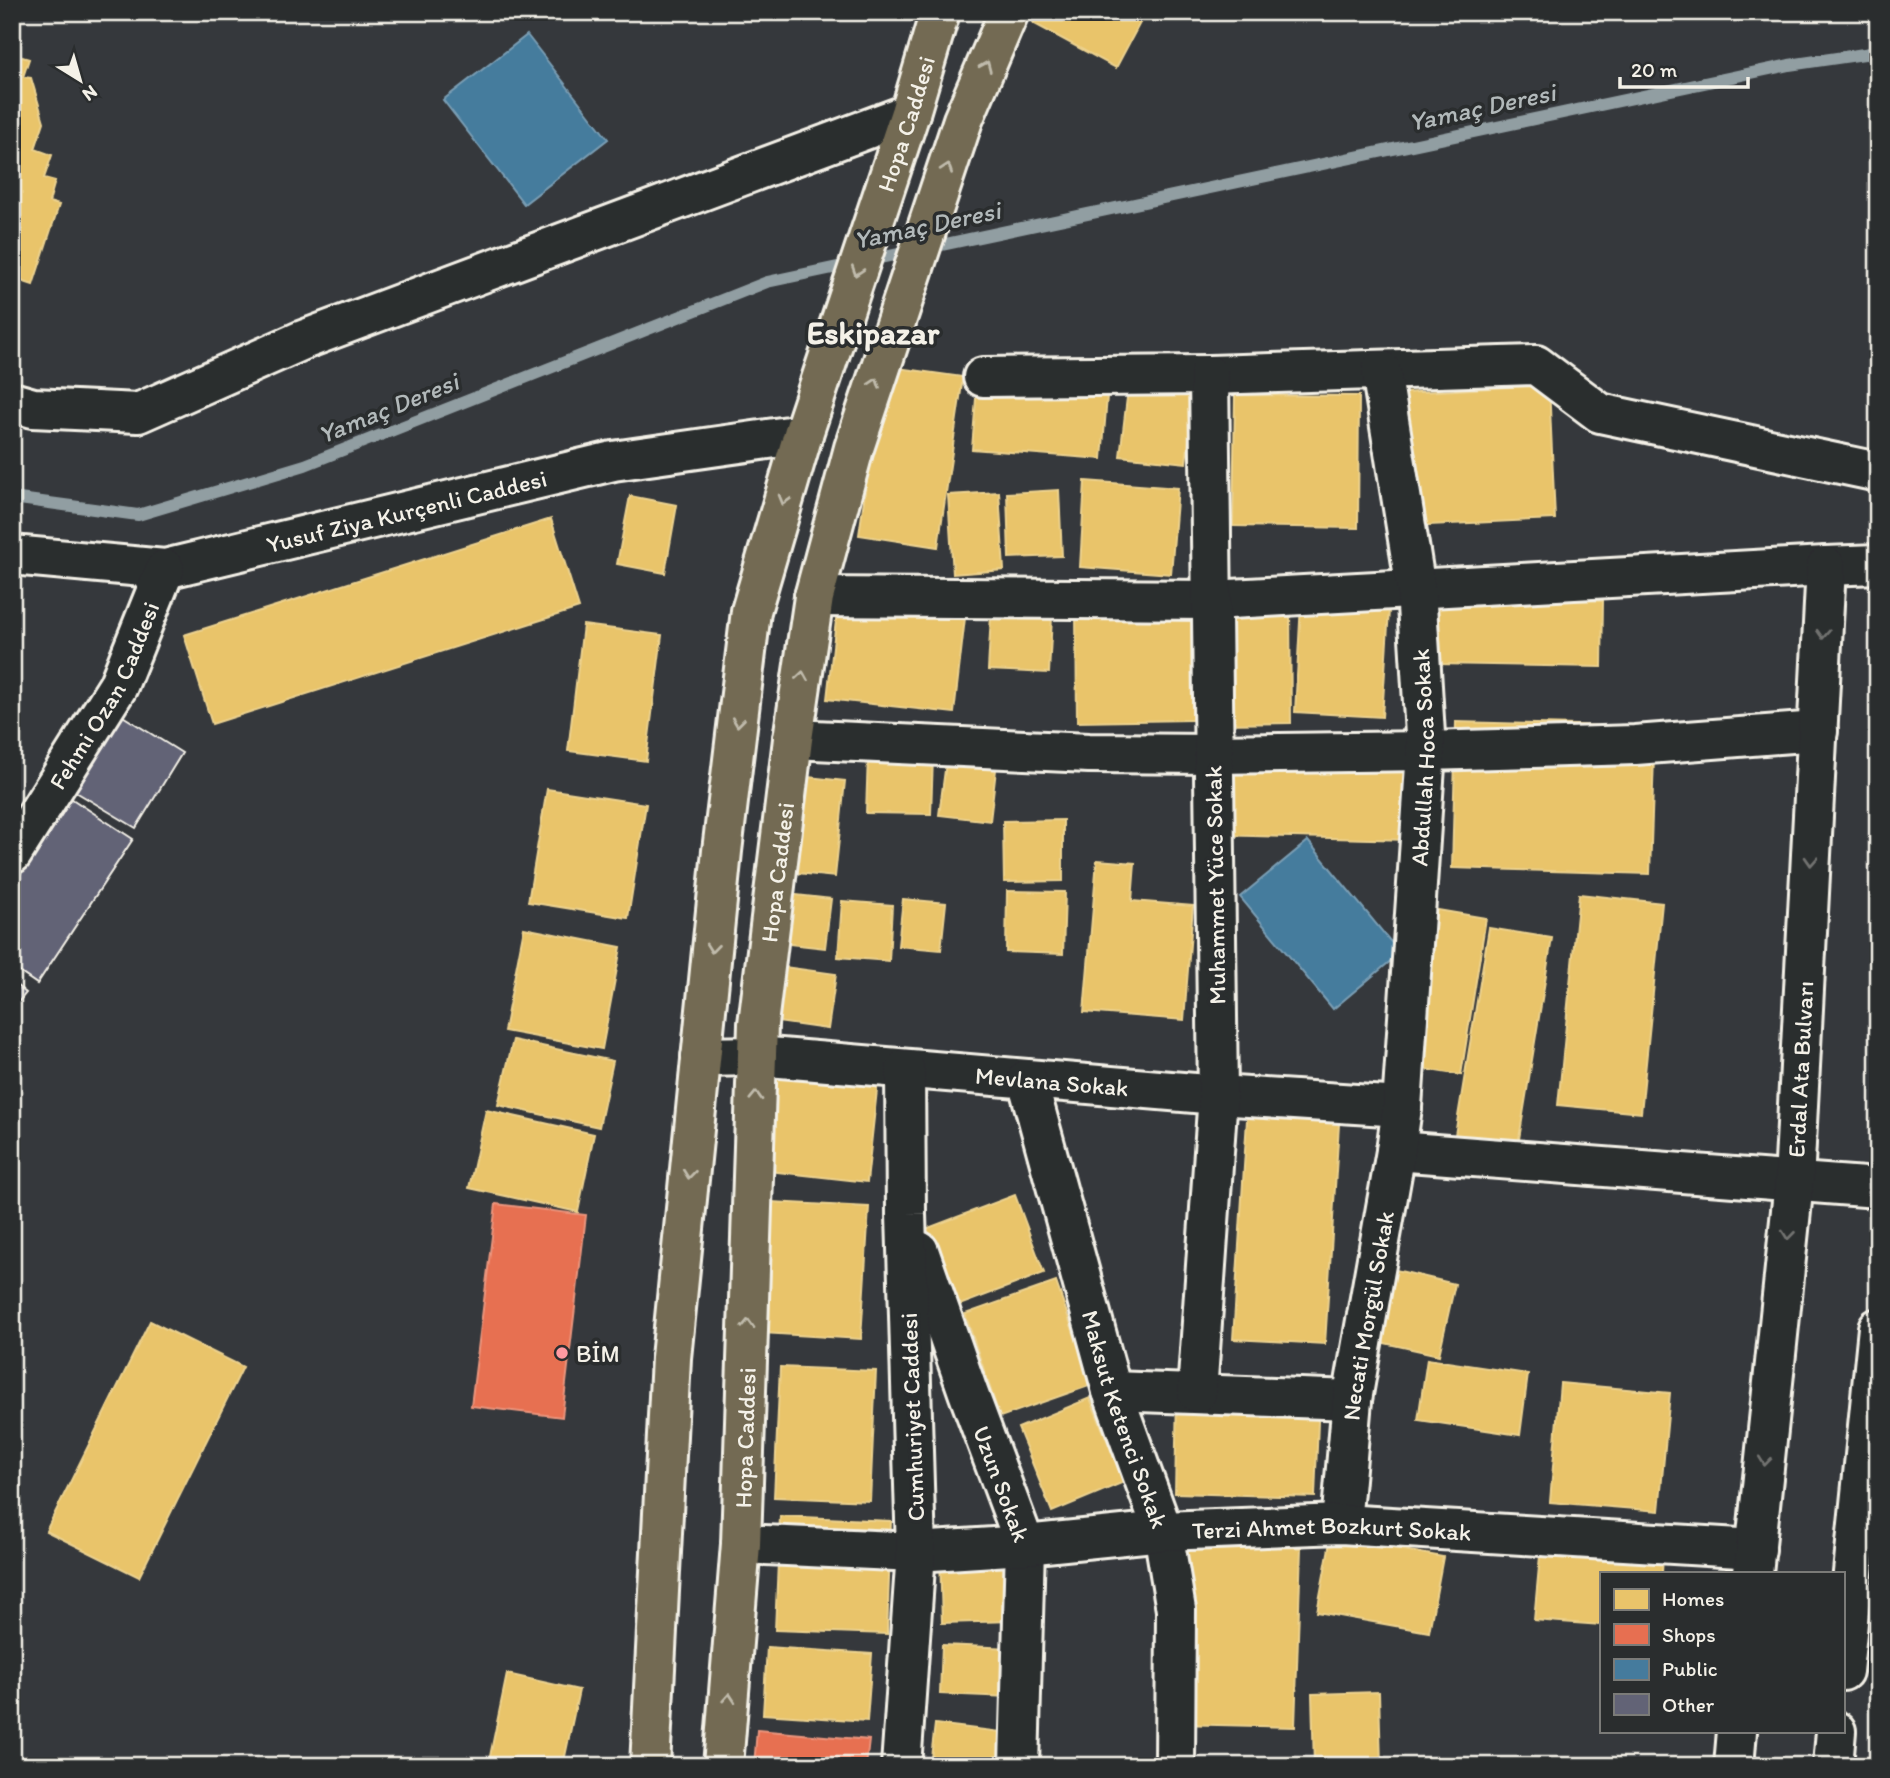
<svg xmlns="http://www.w3.org/2000/svg" width="1890" height="1778" font-family="Itim,sans-serif">
<style>
.homes{fill:#e9c46a;stroke:#ecd290;stroke-width:2}
.shops{fill:#e76f51;stroke:#eb967e;stroke-width:2}
.public{fill:#457b9d;stroke:#7a9eb4;stroke-width:2}
.lines{fill:none;stroke-linecap:round;stroke-linejoin:round}
.stream{stroke:#919ea2;stroke-width:12}
.building{fill:#626376;stroke:#f4f1e8;stroke-width:2}
.minor-casing{stroke:#f4f1e8;stroke-width:44}
.major-casing{stroke:#f4f1e8;stroke-width:44}
.minor{stroke:#2a2d2e;stroke-width:38}
.major{stroke:#736b52;stroke-width:38}
.oneway{stroke:#c0bbac}
.oneway2{stroke:#71726f}
.poi-dot{fill:#ff9aa2;stroke:#2a2d2e;stroke-width:2.5}
.labels{text-anchor:middle;dominant-baseline:central;stroke-width:7;stroke-linejoin:round;paint-order:stroke}
.street-label{font-size:24px;fill:#f4f1e8;stroke:#2a2d2e}
.poi-label{font-size:24px;fill:#f4f1e8;stroke:#2a2d2e;text-anchor:start}
.water-label{font-size:26px;font-style:italic;fill:#b2b9ba;stroke:#2a2d2e}
.district-label{font-size:32px;font-weight:bold;fill:#f4f1e8;stroke:#2a2d2e}
</style>
<rect width="100%" height="100%" fill="#35383c"/>
<filter id="ink" filterUnits="userSpaceOnUse"><feTurbulence type="fractalNoise" baseFrequency=".0143" numOctaves="2"/><feDisplacementMap in="SourceGraphic" scale="14" xChannelSelector="R" yChannelSelector="G"/><feConvolveMatrix kernelMatrix="1 2 1 2 8 2 1 2 1" color-interpolation-filters="sRGB"/></filter>
<g filter="url(#ink)">
<path class="homes" d="M1039,12H1125L1141,21L1116,68L1033,23Z
M12,54L29,59L23,77L31,78L44,122L35,149L52,155L44,178L55,181L49,202L59,205L33,285L12,278Z
M883,366L963,377L938,547L859,535Z
M978,373L1108,384L1102,459L972,449Z
M1549,385L1555,519L1408,526L1401,393Z
M1128,389L1194,396L1186,463L1120,456Z
M1235,395L1359,396L1358,528L1233,526Z
M1085,481L1178,488L1171,574L1080,567Z
M1059,490L1062,556L1009,558L1007,493Z
M999,492L1004,570L953,574L948,495Z
M630,496L677,505L665,573L617,564Z
M551,519L579,608L212,724L184,635Z
M1438,598L1603,601L1602,667L1436,664Z
M838,603L965,618L954,713L827,699Z
M1290,604L1291,723L1216,724L1215,605Z
M1301,604L1389,610L1382,717L1295,712Z
M1191,609L1192,720L1077,722L1076,610Z
M991,614L1052,617L1049,673L988,670Z
M583,625L662,635L646,761L568,751Z
M1456,722L1655,727L1650,874L1452,868Z
M1219,745L1412,751L1409,840L1217,835Z
M868,755L933,757L931,814L866,813Z
M947,755L997,761L990,821L939,815Z
M798,776L845,781L835,877L788,872Z
M547,789L646,804L628,918L528,902Z
M1063,820V881L1004,882L1003,821Z
M1097,860L1135,863L1132,901L1193,906L1184,1020L1084,1012Z
M1007,891L1065,892L1063,954L1006,952Z
M787,894L831,899L825,948L781,943Z
M1579,894L1662,903L1641,1113L1558,1105Z
M903,899L946,903L941,950L898,946Z
M842,901L892,905L889,961L838,957Z
M1414,906L1486,918L1461,1075L1387,1063Z
M524,928L621,947L602,1049L504,1031Z
M1489,928L1552,938L1518,1145L1455,1135Z
M777,966L836,974L828,1029L770,1021Z
M513,1040L613,1061L599,1127L498,1105Z
M775,1041L881,1053L867,1182L760,1170Z
M1249,1088L1341,1093L1325,1344L1233,1339Z
M486,1110L594,1134L578,1212L469,1188Z
M1015,1195L1044,1273L949,1309L920,1231Z
M770,1202L869,1207L861,1339L763,1333Z
M1383,1267L1455,1284L1439,1355L1366,1339Z
M1056,1282L1092,1385L1000,1417L965,1314Z
M150,1321L243,1367L139,1577L46,1531Z
M1427,1359L1528,1374L1520,1435L1418,1420Z
M780,1367L876,1371L870,1501L774,1497Z
M1560,1383L1670,1393L1659,1511L1550,1502Z
M1177,1393L1319,1397L1315,1497L1175,1493Z
M1090,1398L1124,1482L1052,1512L1018,1428Z
M780,1516L891,1521L887,1634L775,1630Z
M1331,1537L1443,1557L1429,1632L1317,1612Z
M1184,1544L1301,1548L1295,1727L1177,1724Z
M1541,1545L1663,1556L1662,1573H1601V1625L1534,1620Z
M1012,1553L1013,1621L942,1623L940,1555Z
M942,1645L1011,1648L1009,1697L940,1694Z
M767,1647L872,1654L867,1721L763,1714Z
M507,1674L579,1690L563,1766H488Z
M1379,1692L1381,1766H1314L1312,1694Z
M935,1724L1002,1732L998,1766H930Z"/>
<path class="shops" d="M496,1204L586,1215L562,1417L471,1406Z
M757,1730L869,1740L866,1766H754Z"/>
<path class="public" d="M527,35L608,139L524,204L443,100Z
M1308,841L1400,953L1333,1009L1240,897Z"/>
<g class="lines">
<path class="stream" d="M12,498L138,515L305,465L767,282L1789,65L1878,52"/>
</g>
<path class="building" d="M113,710L182,753L136,828L66,786Z
M63,793L133,839L37,984L12,967V870Z
M12,982L26,993L12,1010Z"/>
<g class="lines">
<defs>
<g id="minor">
<path d="M983,377L1209,375L1536,365L1600,413L1878,472"/>
<path d="M12,402L33,408L138,413L303,340L910,113"/>
<path id="s1" d="M12,555L165,569L613,461L803,434"/>
<path d="M814,597L1212,600L1826,566L1878,564"/>
<path d="M793,739L1089,753L1214,754L1426,751L1635,745L1818,731"/>
<path id="s2" d="M12,854L118,686L165,569"/>
<path id="s3" d="M701,1057L757,1056L1218,1095L1402,1107"/>
<path id="s4" d="M1027,1079L1112,1391L1163,1531L1176,1610L1175,1766"/>
<path d="M1396,1151L1878,1188"/>
<path id="s5" d="M919,1251L968,1392L1025,1545L1019,1766"/>
<path d="M1112,1391L1352,1400"/>
<path d="M1197,1393L1218,1095L1209,375"/>
<path id="s6" d="M1341,1524L1352,1400L1396,1151L1402,1107L1426,751L1416,589L1381,370"/>
<path id="s7" d="M741,1544L916,1552L1025,1545L1163,1531L1341,1524L1756,1549"/>
<path id="s8" d="M1753,1573L1794,1182L1826,566"/>
<path d="M1843,1671L1878,1328"/>
<path d="M901,1766L916,1552L906,1214L905,1069"/>
<path d="M1734,1766L1737,1731"/>
<path d="M1833,1766L1836,1731"/>
</g>
<g id="major">
<path id="s9" d="M650,1766L671,1358L722,851L751,611L803,434L910,113L940,12"/>
<path id="s10" d="M723,1766L741,1544L758,1024L793,739L814,597L854,448L963,120L1009,12"/>
</g>
</defs>
<use href="#minor" class="minor-casing"/>
<use href="#major" class="major-casing"/>
<use href="#minor" class="minor"/>
<use href="#major" class="major"/>
</g>
<defs><path id="oneway-chevron" d="M-2-3.5L2.5 0L-2 3.5" fill="none" stroke-width="1.6" stroke-linecap="round" stroke-linejoin="round" transform="scale(1.75)"/></defs>
<g class="oneway">
<use href="#oneway-chevron" transform="translate(986 66) rotate(-67)"/>
<use href="#oneway-chevron" transform="translate(947 168) rotate(-71)"/>
<use href="#oneway-chevron" transform="translate(857 271) rotate(108)"/>
<use href="#oneway-chevron" transform="translate(875 383) rotate(-71)"/>
<use href="#oneway-chevron" transform="translate(784 500) rotate(106)"/>
<use href="#oneway-chevron" transform="translate(802 676) rotate(-81)"/>
<use href="#oneway-chevron" transform="translate(738 722) rotate(97)"/>
<use href="#oneway-chevron" transform="translate(712 948) rotate(96)"/>
<use href="#oneway-chevron" transform="translate(756 1096) rotate(-88)"/>
<use href="#oneway-chevron" transform="translate(689 1174) rotate(96)"/>
<use href="#oneway-chevron" transform="translate(748 1324) rotate(-88)"/>
<use href="#oneway-chevron" transform="translate(729 1698) rotate(-86)"/>
</g>
<g class="oneway2">
<use href="#oneway-chevron" transform="translate(1823 634) rotate(93)"/>
<use href="#oneway-chevron" transform="translate(1811 861) rotate(93)"/>
<use href="#oneway-chevron" transform="translate(1788 1235) rotate(96)"/>
<use href="#oneway-chevron" transform="translate(1765 1461) rotate(96)"/>
</g>
</g>
<circle class="poi-dot" cx="562" cy="1353" r="7"/>
<g class="labels">
<g class="street-label">
<text stroke="none"><textPath href="#s9" startOffset="1671">Hopa Caddesi</textPath></text>
<text stroke="none"><textPath href="#s1" startOffset="402">Yusuf Ziya Kurçenli Caddesi</textPath></text>
<text stroke="none"><textPath href="#s2" startOffset="184">Fehmi Ozan Caddesi</textPath></text>
<text stroke="none"><textPath href="#s6" startOffset="772">Abdullah Hoca Sokak</textPath></text>
<text stroke="none"><textPath href="#s10" startOffset="896">Hopa Caddesi</textPath></text>
<text transform="translate(1215 885) rotate(-91)">Muhammet Yüce Sokak</text>
<text stroke="none"><textPath href="#s8" startOffset="506">Erdal Ata Bulvarı</textPath></text>
<text stroke="none"><textPath href="#s3" startOffset="352">Mevlana Sokak</textPath></text>
<text stroke="none"><textPath href="#s6" startOffset="210">Necati Morgül Sokak</textPath></text>
<text transform="translate(912 1417) rotate(-92)">Cumhuriyet Caddesi</text>
<text stroke="none"><textPath href="#s4" startOffset="354">Maksut Ketenci Sokak</textPath></text>
<text stroke="none"><textPath href="#s10" startOffset="329">Hopa Caddesi</textPath></text>
<text stroke="none"><textPath href="#s5" startOffset="247">Uzun Sokak</textPath></text>
<text stroke="none"><textPath href="#s7" startOffset="592">Terzi Ahmet Bozkurt Sokak</textPath></text>
</g>
<g class="poi-label">
<text x="576" y="1353">BİM</text>
</g>
<g class="water-label">
<text transform="translate(1482 107) rotate(-12)">Yamaç Deresi</text>
<text transform="translate(927 225) rotate(-12)">Yamaç Deresi</text>
<text transform="translate(388 408) rotate(-22)">Yamaç Deresi</text>
</g>
<g class="district-label">
<text x="873" y="333">Eskipazar</text>
</g>
</g>
<rect width="1890" height="1778" fill="none" stroke="#2a2d2e" stroke-width="42"/>
<rect x="21" y="21" width="1848" height="1736" fill="none" stroke="#f4f1e8" stroke-width="2.5" filter="url(#ink)"/>
<rect x="1600" y="1572" width="245" height="161" fill="#2a2d2e" stroke="#7b7b78" stroke-width="2"/>
<rect x="1614" y="1589" width="35" height="21" fill="#e9c46a" stroke="#7b7b78" stroke-width="2"/>
<text x="1662" y="1606" font-size="21" fill="#f4f1e8">Homes</text>
<rect x="1614" y="1624" width="35" height="21" fill="#e76f51" stroke="#7b7b78" stroke-width="2"/>
<text x="1662" y="1642" font-size="21" fill="#f4f1e8">Shops</text>
<rect x="1614" y="1659" width="35" height="21" fill="#457b9d" stroke="#7b7b78" stroke-width="2"/>
<text x="1662" y="1676" font-size="21" fill="#f4f1e8">Public</text>
<rect x="1614" y="1694" width="35" height="21" fill="#626376" stroke="#7b7b78" stroke-width="2"/>
<text x="1662" y="1712" font-size="21" fill="#f4f1e8">Other</text>
<g transform="translate(80 80) rotate(143)" stroke="#2a2d2e" stroke-width="5" paint-order="stroke">
<path d="M0-5L12 26L0 18L-12 26Z" fill="#f4f1e8"/>
<text y="-10" font-size="19" font-weight="bold" text-anchor="middle" fill="#f4f1e8">N</text>
</g>
<path d="M1620 77v10h128v-10" fill="none" stroke="#f4f1e8" stroke-width="3.5"/>
<text x="1631" y="77" font-size="21" fill="#f4f1e8" stroke="#2a2d2e" stroke-width="5" paint-order="stroke">20 m</text>
</svg>
